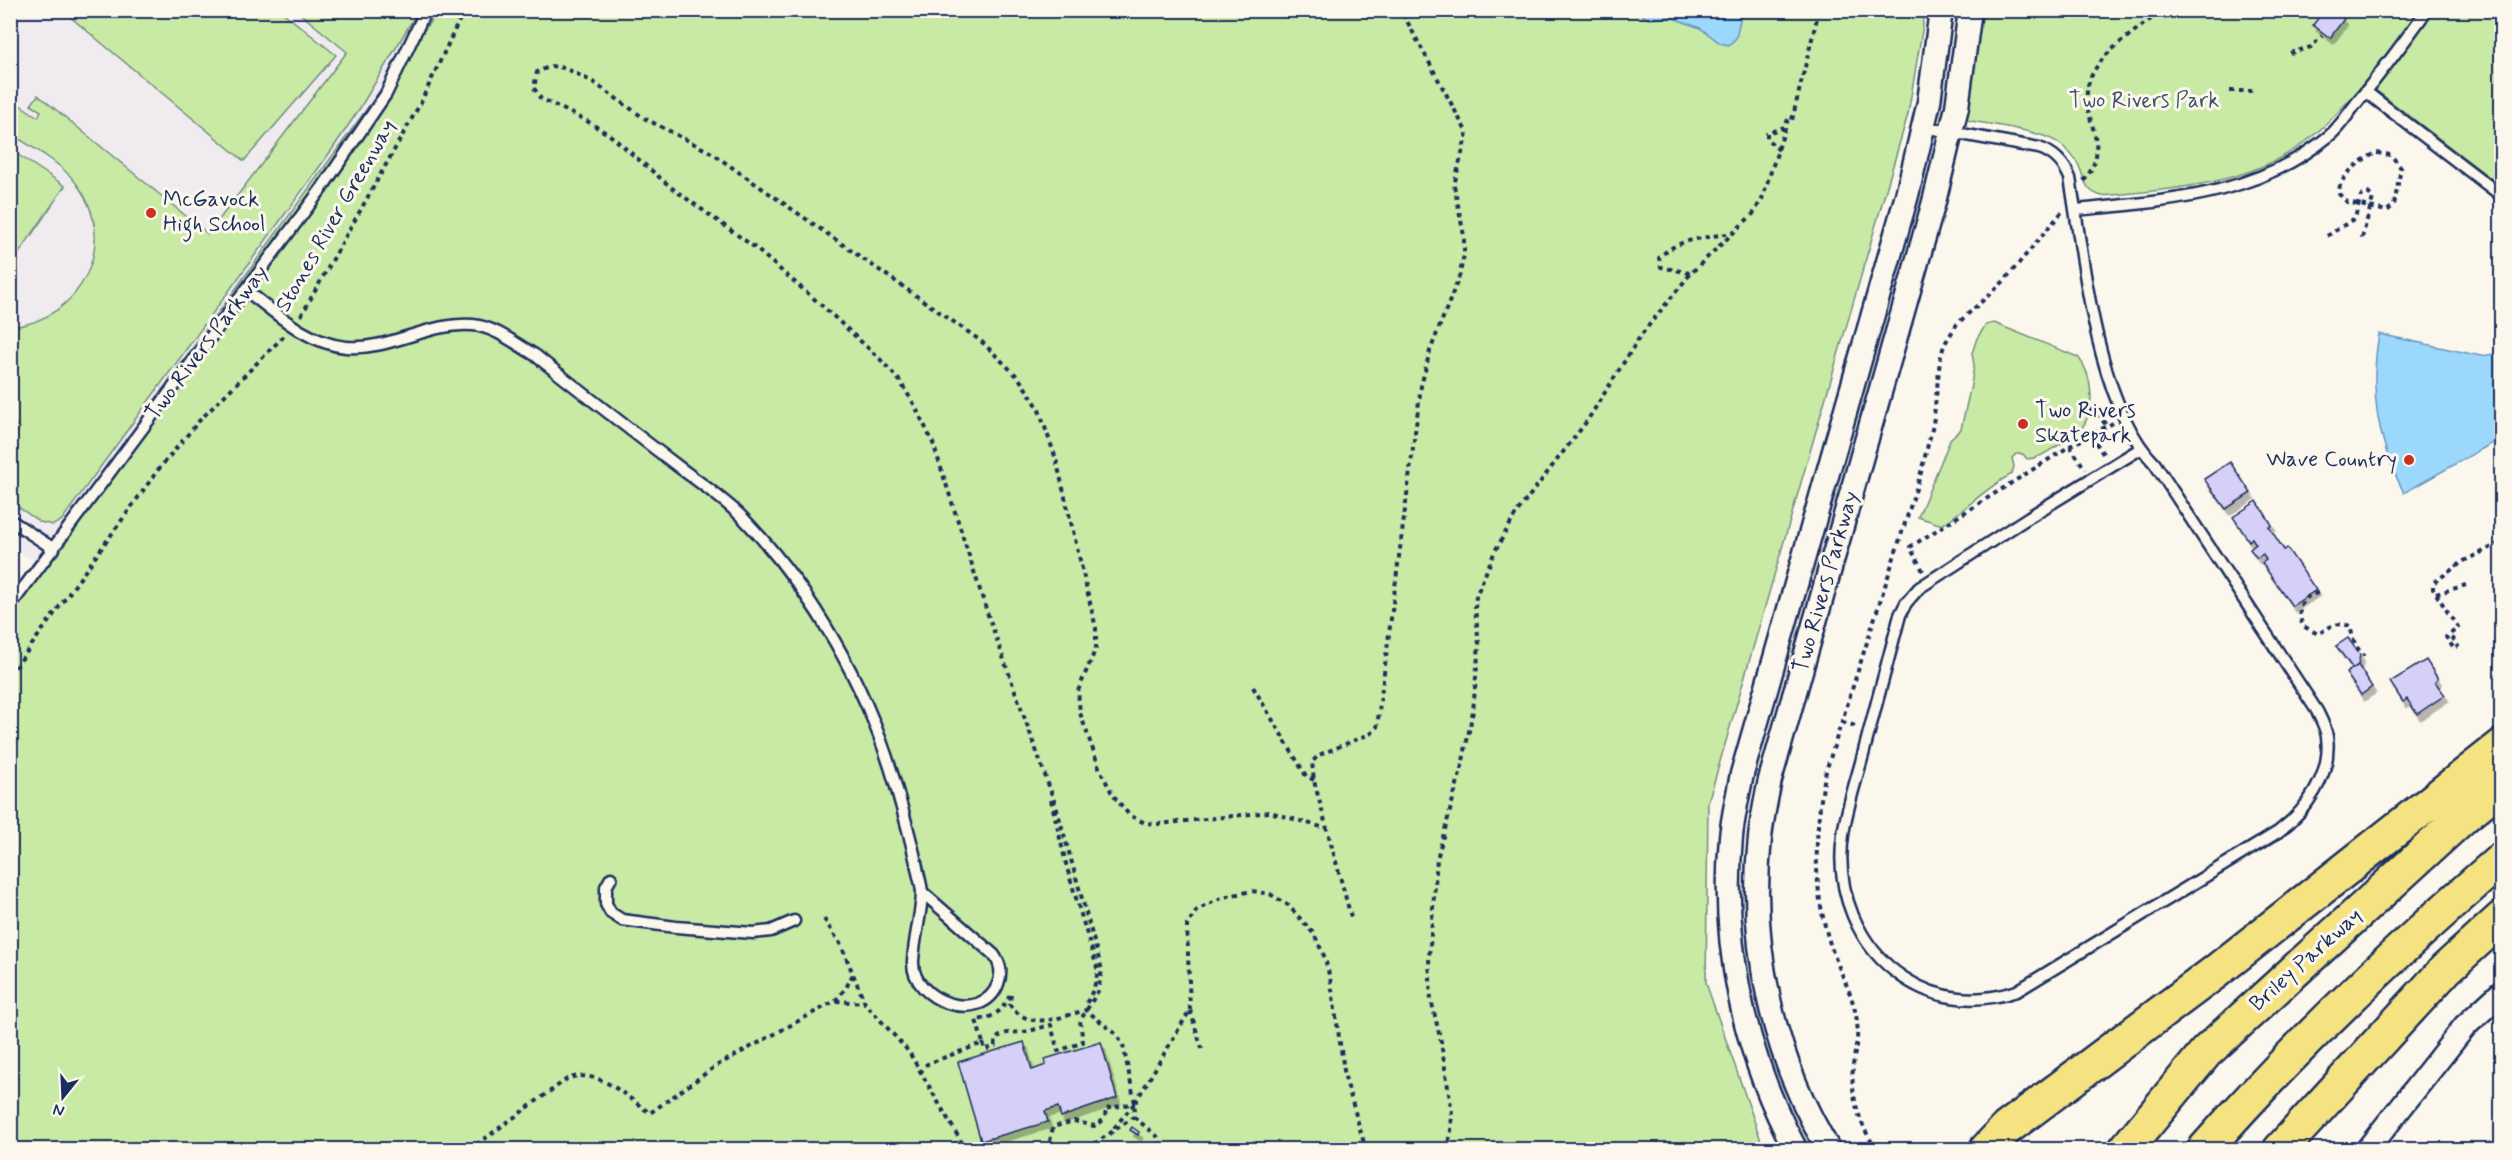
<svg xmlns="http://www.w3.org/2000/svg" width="2512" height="1160" font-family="Mynerve,sans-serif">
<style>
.built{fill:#f0ebef}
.green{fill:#c8eaa4;stroke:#728c81;stroke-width:1.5}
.water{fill:#9cd7fc;stroke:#6894bd;stroke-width:1.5}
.building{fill:#d6cff7;stroke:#1b2f5e;stroke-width:1.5;filter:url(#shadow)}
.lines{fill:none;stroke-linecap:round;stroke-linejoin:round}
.service-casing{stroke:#1b2f5e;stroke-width:15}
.minor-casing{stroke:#1b2f5e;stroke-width:27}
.motorway-casing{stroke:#1b2f5e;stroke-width:38}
.path{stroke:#1b2f5e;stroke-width:4;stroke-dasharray:4.5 4.5;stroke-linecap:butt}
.service{stroke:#fbf7ec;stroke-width:10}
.minor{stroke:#fbf7ec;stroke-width:22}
.motorway{stroke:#f5e382;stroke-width:33}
.poi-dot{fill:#c8321e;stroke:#fbf7ec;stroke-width:2}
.labels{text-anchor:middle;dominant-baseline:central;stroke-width:6;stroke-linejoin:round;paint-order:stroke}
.park-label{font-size:22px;fill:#3e546c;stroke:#fbf7ec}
.poi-label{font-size:22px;fill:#1b2f5e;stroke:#fbf7ec;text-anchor:start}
.street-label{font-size:22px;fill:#1b2f5e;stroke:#fbf7ec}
</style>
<defs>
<filter id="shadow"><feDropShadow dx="3.5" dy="6" stdDeviation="0" flood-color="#0004"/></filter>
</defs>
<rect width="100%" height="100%" fill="#fbf7ec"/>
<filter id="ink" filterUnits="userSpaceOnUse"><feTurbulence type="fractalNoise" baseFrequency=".0167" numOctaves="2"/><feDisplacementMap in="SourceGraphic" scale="12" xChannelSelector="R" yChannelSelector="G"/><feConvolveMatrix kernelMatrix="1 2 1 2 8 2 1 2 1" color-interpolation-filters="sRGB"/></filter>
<g filter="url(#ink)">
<path class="built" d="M11,11H438L149,408L54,549L34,562L11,546Z"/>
<path class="green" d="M63,11H281L336,55L244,161Z
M297,11H418L360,108L331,151L61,521L53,525L40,522L11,502V440L20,428L11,421V327C81,320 121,242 76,183C60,162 33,148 11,134V99L38,117L41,111L31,105L38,95L208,234L347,52Z
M438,11H1922L1923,25L1908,114L1708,803L1706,983L1764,1149L11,1150V595L34,562L54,549L149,408Z
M1982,11H2501V186L2365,82C2349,101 2333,119 2314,135C2255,185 2175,189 2102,196C2085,192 2085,180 2079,166C2074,156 2066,148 2057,142C2038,130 1990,125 1967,120Z
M11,150L65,186L11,265Z
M1994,323L2078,357C2093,375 2096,410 2081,429C2075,437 2065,441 2057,446C2047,452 2040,458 2027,459L2023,454H2016L2012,458L2014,466L2012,474C1985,488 1968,508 1942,525L1918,517L1951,438L1961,429L1971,385L1974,365L1972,353L1977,338L1986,325Z"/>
<path class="water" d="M1643,11V10L1742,11L1736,38L1729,45L1720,43L1700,28L1684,22L1670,17L1649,19L1643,16Z
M2379,334L2481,356L2501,353V440L2496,441L2404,493C2377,441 2369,391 2379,334Z"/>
<path class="building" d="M2324,10H2333L2344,19L2330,38L2313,25Z
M2230,462L2251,493L2226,509L2204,479Z
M2257,501L2272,525L2269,527L2284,550L2287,548L2316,590L2292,606L2262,563L2266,560L2263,554L2257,558L2250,549L2256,544L2252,538L2249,541L2233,517Z
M2348,638L2360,655L2358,665L2353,669L2336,646Z
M2426,660L2438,679L2435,682L2445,695L2417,714L2407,699L2403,702L2390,682Z
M2358,665L2372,687L2361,695L2346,673Z
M1024,1042L1032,1070L1046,1065L1045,1059L1101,1042L1117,1098L1061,1117L1058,1107L1045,1111L1048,1122L981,1141L958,1062Z
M1132,1127L1139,1132L1138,1135L1130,1130Z"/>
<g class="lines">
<defs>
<path id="service" d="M2366,92L2502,196
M1923,127L2039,148C2054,153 2064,163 2070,178C2084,260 2096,404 2155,464L2317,711C2321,719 2326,728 2327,737C2332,775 2306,811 2278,832L2017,991C1978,1004 1938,1001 1904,978C1857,947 1835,890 1843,835C1847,805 1858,776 1865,747C1877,703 1888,659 1900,615L1906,603L1919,588L2029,517L2140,449
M2075,210C2165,201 2256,197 2329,136C2339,128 2347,115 2355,105C2380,74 2404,42 2427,10
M247,291C277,314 307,343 346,347C389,351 430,321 473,325C495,327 516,344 535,355C581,392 628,428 675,464C697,481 723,498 743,518C814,592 866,685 895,783C903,811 911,839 917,867C918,875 922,885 922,894C921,916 914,939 913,961C911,1001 982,1026 998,984C1002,973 1001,965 994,955L922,892
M10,520L54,549
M10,606L322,188L386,94L426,10
M611,878L606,887V904L611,913L622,920L676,927L753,933L771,931L794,921"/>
<path id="minor" d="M1796,1150C1744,1055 1721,945 1731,837C1733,816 1738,794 1742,774L1907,195L1929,102L1941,10
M1829,1150C1773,1058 1748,945 1760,838C1762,819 1766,799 1770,780L1934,202L1957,107L1970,10
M2367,1150L2465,1026L2502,992"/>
<path id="motorway" d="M1986,1150L2007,1128L2214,973L2502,746
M2125,1150L2206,1052L2464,816L2502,785
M2204,1150C2296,1045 2397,950 2502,859
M2280,1150L2446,969L2502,918"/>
</defs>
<use href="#service" class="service-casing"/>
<use href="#minor" class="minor-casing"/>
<use href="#motorway" class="motorway-casing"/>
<path class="path" d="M2290,53L2311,47L2322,36
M2230,91H2256
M1779,150L1767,139V133L1785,127
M2377,153L2391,155L2401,168L2394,205L2387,211L2347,202L2339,194C2337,178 2362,158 2377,153Z
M2084,181C2089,174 2094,166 2096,156C2100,126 2075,104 2094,71C2106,49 2142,27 2162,10
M2327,236L2355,218L2361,196L2368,193L2373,198L2362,238
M1690,273L1661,267L1659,258C1677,238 1706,238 1732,233
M301,316L420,104L464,10
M2089,409L2098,415L2107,426
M2091,435L2105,457
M2070,446L2085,469
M1923,571L1910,547L2070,446L2113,423
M2318,593C2300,597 2296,610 2303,626L2318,634C2331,627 2334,621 2350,626L2355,645L2364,656
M2436,594L2466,585
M2452,637L2458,646L2454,649L2446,637L2458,628L2433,589V583L2464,561L2502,542
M10,675L158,470L199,421L284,336
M1253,687L1306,776L1314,780
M1842,722L1859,727
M1051,800L1067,868L1098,971L1094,988L1085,1006
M1351,917L1314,781L1312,762L1319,755L1372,733L1377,727L1421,386L1430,351L1459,277L1464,255V236L1454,185L1467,133L1401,10
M824,919L841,945L865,1003L909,1052L966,1150
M836,1001L865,1003
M1190,1010L1187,925L1197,910L1223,897L1252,891L1270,894L1288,905L1314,934L1325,958L1331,983L1345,1077L1366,1150
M983,1043L985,1050L995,1046V1040C1004,1031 1011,1033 1022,1032C1032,1031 1041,1027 1051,1025L1058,1051L1083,1042L1080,1021L1098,991L1102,970L1056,806L987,612L933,443L914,404L899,380L880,359L819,303L754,247L672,188L611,136L587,121L540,98L534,88L537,72L551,66L564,68L577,74L593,82L644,118L710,152L981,341L1018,377L1038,407L1056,459L1096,628V648L1078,691L1080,713L1100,770L1113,795L1129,815L1145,823L1159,824L1270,812L1328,829
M920,1073L927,1064L983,1043L976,1020C995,1018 1003,1010 1011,993L1010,1005C1030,1032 1060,1017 1086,1010L1116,1034L1123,1045L1135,1103
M1134,1117L1157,1136L1163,1150
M1114,1128L1134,1104
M469,1150L567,1079C598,1067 625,1096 650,1113L716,1066L835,1001L846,988L854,972
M949,1150L955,1143L965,1149
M1048,1150L1053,1127L1074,1121L1094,1126C1102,1122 1107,1118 1105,1109L1135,1103
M1077,1150L1097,1142L1134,1117L1135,1103L1190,1010L1202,1049
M1447,1150L1451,1131L1452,1113L1441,1042L1431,999L1429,958L1437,859L1462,766L1473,711L1479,644L1475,608L1476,596L1495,551L1517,512L1587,421L1641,335L1691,273L1753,214L1762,199L1788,119L1792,120L1819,10
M1877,1150C1860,1126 1850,1096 1853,1067C1854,1053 1859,1037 1857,1022C1854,995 1838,969 1830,944C1812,887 1814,829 1826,771L1920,476L1933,425L1940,360L1944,345L1957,324L2003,282L2062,212"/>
<use href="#service" class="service"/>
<use href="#minor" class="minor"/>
<use href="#motorway" class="motorway"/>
</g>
</g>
<g class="poi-dot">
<circle cx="151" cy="213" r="6"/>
<circle cx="2023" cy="424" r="6"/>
<circle cx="2409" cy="460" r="6"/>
</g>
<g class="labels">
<g class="park-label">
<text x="2144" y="101">Two Rivers Park</text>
</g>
<g class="poi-label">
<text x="163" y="200">McGavock<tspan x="163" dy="25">High School</tspan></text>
<text x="2035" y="411">Two Rivers<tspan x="2035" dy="25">Skatepark</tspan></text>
<text x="2397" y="460" text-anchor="end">Wave Country</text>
</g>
<g class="street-label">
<text transform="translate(336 216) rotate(-60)">Stones River Greenway</text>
<text transform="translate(207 343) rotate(-53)">Two Rivers Parkway</text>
<text transform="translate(1826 582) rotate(-74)">Two Rivers Parkway</text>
<text transform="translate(2306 960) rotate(-42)">Briley Parkway</text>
</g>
</g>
<rect width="2512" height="1160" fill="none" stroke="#fbf7ec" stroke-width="36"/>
<rect x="18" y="18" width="2476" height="1124" fill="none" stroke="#1b2f5e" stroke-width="2" filter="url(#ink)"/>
<g transform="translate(63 1097) rotate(198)" stroke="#fbf7ec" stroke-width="4.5" paint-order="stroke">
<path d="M0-4.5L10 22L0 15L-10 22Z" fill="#1b2f5e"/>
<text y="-9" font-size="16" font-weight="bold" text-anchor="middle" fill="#1b2f5e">N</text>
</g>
</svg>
